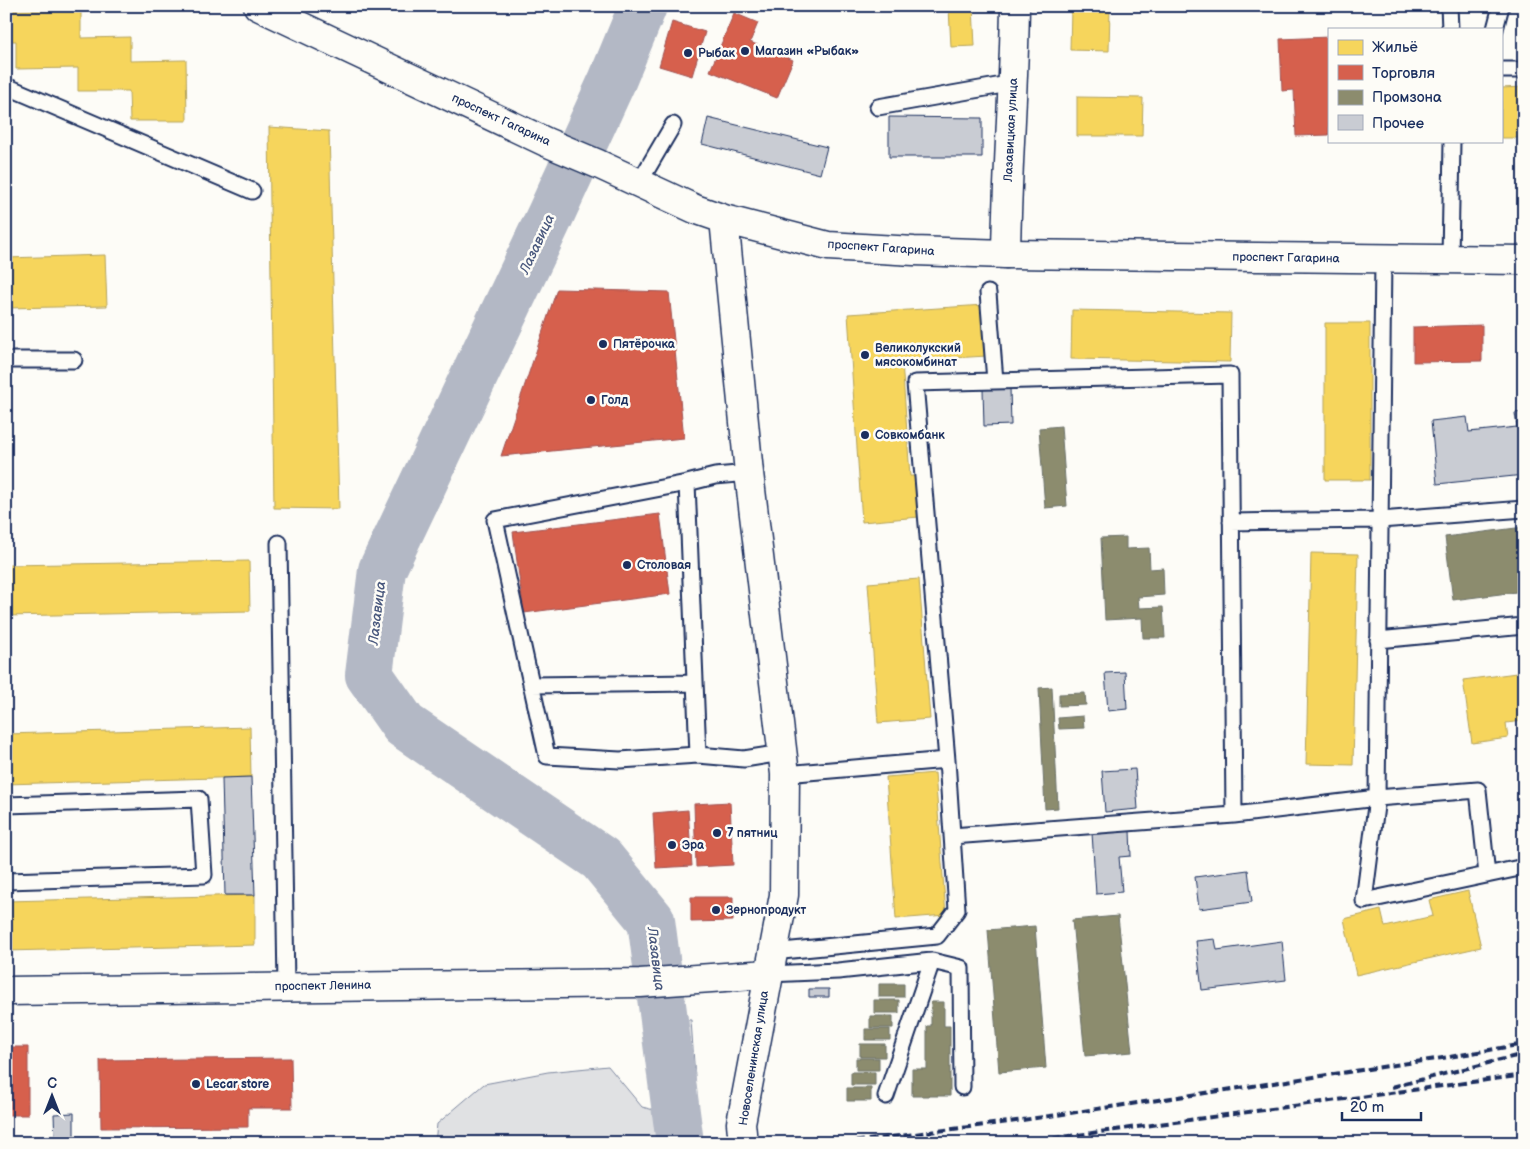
<svg xmlns="http://www.w3.org/2000/svg" width="1530" height="1149" font-family="'Balsamiq Sans',sans-serif">
<style>
.green{fill:#e0e1e3;stroke:#7e88a0}
.homes{fill:#f6d55c;stroke:#b4a35d}
.shops{fill:#d6604d;stroke:#9e5152}
.industry{fill:#8c8c6e;stroke:#6a7069}
.lines{fill:none;stroke-linecap:round;stroke-linejoin:round}
.river{stroke:#b3b8c5;stroke-width:48}
.building{fill:#c9ccd3;stroke:#1b2f5e}
.service-casing{stroke:#1b2f5e;stroke-width:19}
.minor-casing{stroke:#1b2f5e;stroke-width:31}
.secondary-casing{stroke:#1b2f5e;stroke-width:31}
.service{stroke:#fdfcf7;stroke-width:15}
.minor{stroke:#fdfcf7;stroke-width:28}
.secondary{stroke:#fdfcf7;stroke-width:28}
.rail{stroke:#1b2f5e;stroke-width:4;stroke-dasharray:8 4;stroke-linecap:butt}
.poi-dot{fill:#1b2f5e;stroke:#fdfcf7;stroke-width:2}
.labels{text-anchor:middle;dominant-baseline:central;stroke-width:5;stroke-linejoin:round;paint-order:stroke}
.poi-label{font-size:12px;font-weight:bold;fill:#1b2f5e;stroke:#fdfcf7;text-anchor:start}
.street-label{font-size:12px;fill:#1b2f5e;stroke:#fdfcf7}
.water-label{font-size:14px;font-style:italic;fill:#49587d;stroke:#fdfcf7}
</style>
<rect width="100%" height="100%" fill="#fdfcf7"/>
<filter id="ink" filterUnits="userSpaceOnUse"><feTurbulence type="fractalNoise" baseFrequency=".02" numOctaves="2"/><feDisplacementMap in="SourceGraphic" scale="10" xChannelSelector="R" yChannelSelector="G"/><feConvolveMatrix kernelMatrix="1 2 1 2 8 2 1 2 1" color-interpolation-filters="sRGB"/></filter>
<g filter="url(#ink)">
<path class="green" d="M641,1018L691,1020L696,1092L689,1141L667,1143H435L437,1124L484,1084L548,1072L608,1066L642,1107L658,1111L662,1076L648,1049Z"/>
<path class="homes" d="M6,6H16V10L81,9V38L130,37V61L186,60L187,121H130L129,91H78V68L16,69V41H6Z
M973,7L975,46L951,47L949,8Z
M1071,8L1110,9L1109,51L1070,50Z
M1524,87V138H1501V88Z
M1077,97L1143,98L1142,136H1077Z
M269,127L329,131L339,509L274,508Z
M105,255L107,306L6,308V258Z
M984,305L987,356L902,361L910,476H916L919,517L862,522L848,314Z
M1072,310L1231,313L1230,362L1071,359Z
M1325,323H1370V480H1325Z
M1311,553L1358,554L1353,765L1306,764Z
M249,561L250,611L6,616V565Z
M919,579L930,719L878,723L868,583Z
M1524,672V721L1506,723L1508,738L1472,743L1463,680Z
M250,727L251,777L6,784V734Z
M935,773L946,915L896,919L886,777Z
M1468,891L1481,947L1356,975L1344,919L1381,910L1385,927L1433,916L1429,900Z
M255,895V945L6,951V901Z"/>
<path class="shops" d="M734,13L758,23L750,42L793,60L777,98L710,71Z
M672,22L705,32L692,76L659,66Z
M1329,37V135L1296,136L1294,90L1282,91L1280,39Z
M557,289L669,292L684,438L501,456Z
M1482,325V361L1413,362V327Z
M660,514L670,594L524,613L513,532Z
M730,802L733,865L696,867L694,804Z
M688,810L692,866L656,868L653,813Z
M691,897H733V921L691,922Z
M6,1047H28V1115H6Z
M291,1058L292,1108H248V1127L101,1128L100,1060Z"/>
<path class="industry" d="M1061,426L1067,506L1045,508L1039,428Z
M1524,527V591L1453,600L1445,537Z
M1126,537V549L1149,548L1150,569L1163,568L1164,595L1138,597L1139,608L1163,607L1165,638H1143L1142,618L1105,620L1101,538Z
M1052,687L1058,808L1045,809L1039,688Z
M1085,693L1086,705L1059,706V694Z
M1083,716L1084,728L1059,729L1058,718Z
M1118,916L1132,1052L1085,1056L1072,920Z
M1035,926L1046,1068L999,1072L988,930Z
M879,984H904V997H879Z
M874,1000H899V1013H874Z
M931,1002H944V1026H950V1096H912V1069H927V1026H931Z
M870,1016H893V1028H870Z
M865,1029H890V1040H865Z
M860,1044H885V1057H860Z
M856,1058H879V1070H856Z
M851,1072H875V1085H851Z
M847,1088H871V1101H847Z"/>
<g class="lines">
<path class="river" d="M643,6L612,81L550,216L382,570L369,675L404,725L601,859L651,920L680,1143"/>
</g>
<path class="building" d="M889,117L982,118V157H889Z
M708,118L827,147L820,174L702,144Z
M1010,388L1011,425L984,426L983,389Z
M1524,412V475L1437,484L1431,421L1467,417L1469,432L1517,427L1515,413Z
M1125,672L1127,709L1108,711L1105,673Z
M1135,769L1138,809L1105,812L1102,771Z
M251,777L255,895H225L222,778Z
M1130,831L1131,856L1119,857L1122,892L1096,894L1092,833Z
M1248,870L1252,902L1199,909L1195,877Z
M1215,939L1217,950L1282,941L1286,980L1202,990L1196,941Z
M809,989H829V997H809Z
M74,1113V1141H55L54,1114Z"/>
<g class="lines">
<defs>
<path id="service" d="M1449,6L1450,29
M1495,29L1501,6
M1501,70H1524
M6,86L252,191
M878,107L1014,83
M639,183L673,125
M1383,259L1377,798L1364,901L1524,867
M1450,260L1452,141
M988,293L995,381
M6,360H74
M749,473L715,476L687,483L495,520L547,756L620,760L698,755L744,759L781,753
M687,483L698,755
M1231,522L1380,520L1524,509
M279,543L286,986
M1378,640L1524,626
M531,685L695,683
M785,774L947,760
M6,805L199,799L204,875L6,881
M952,836L1234,815L1377,798L1478,790L1487,875
M772,952L937,936L957,910L947,760L915,383L1230,375L1234,815
M932,961L961,968L962,1087
M768,974L838,971L932,961L886,1096"/>
<path id="minor" d="M1006,254C1007,172 1014,89 1015,6"/>
<path id="secondary" d="M258,6L546,142L598,164L695,209L724,219L828,246L914,251L1006,254L1524,260
M724,219L749,473L785,774L784,895L741,1123L743,1143
M6,991L640,983L768,974"/>
</defs>
<use href="#service" class="service-casing"/>
<use href="#minor" class="minor-casing"/>
<use href="#secondary" class="secondary-casing"/>
<use href="#service" class="service"/>
<use href="#minor" class="minor"/>
<use href="#secondary" class="secondary"/>
<path class="rail" d="M1392,1087L1524,1054
M844,1143L1016,1121L1449,1057L1524,1044
M1018,1143L1524,1075"/>
</g>
</g>
<g class="poi-dot">
<circle cx="745" cy="51" r="5"/>
<circle cx="688" cy="53" r="5"/>
<circle cx="603" cy="344" r="5"/>
<circle cx="865" cy="355" r="5"/>
<circle cx="591" cy="400" r="5"/>
<circle cx="865" cy="435" r="5"/>
<circle cx="627" cy="565" r="5"/>
<circle cx="717" cy="833" r="5"/>
<circle cx="672" cy="845" r="5"/>
<circle cx="716" cy="910" r="5"/>
<circle cx="196" cy="1084" r="5"/>
</g>
<g class="labels">
<g class="poi-label">
<text x="755" y="51">Магазин «Рыбак»</text>
<text x="698" y="53">Рыбак</text>
<text x="613" y="344">Пятёрочка</text>
<text x="875" y="348">Великолукский<tspan x="875" dy="14">мясокомбинат</tspan></text>
<text x="601" y="400">Голд</text>
<text x="875" y="435">Совкомбанк</text>
<text x="637" y="565">Столовая</text>
<text x="727" y="833">7 пятниц</text>
<text x="682" y="845">Эра</text>
<text x="726" y="910">Зернопродукт</text>
<text x="206" y="1084">Lecar store</text>
</g>
<g class="street-label">
<text transform="translate(501 120) rotate(25)">проспект Гагарина</text>
<text transform="translate(1011 130) rotate(-87)">Лазавицкая улица</text>
<text transform="translate(881 248) rotate(4)">проспект Гагарина</text>
<text transform="translate(1286 258) rotate(1)">проспект Гагарина</text>
<text transform="translate(323 986) rotate(-1)">проспект Ленина</text>
<text transform="translate(754 1058) rotate(-81)">Новоселенинская улица</text>
</g>
<g class="water-label">
<text transform="translate(537 244) rotate(-65)">Лазавица</text>
<text transform="translate(377 613) rotate(-83)">Лазавица</text>
<text transform="translate(656 959) rotate(83)">Лазавица</text>
</g>
</g>
<rect width="1530" height="1149" fill="none" stroke="#fdfcf7" stroke-width="25"/>
<rect x="12" y="12" width="1505" height="1124" fill="none" stroke="#1b2f5e" stroke-width="2" filter="url(#ink)"/>
<rect x="1328" y="28" width="175" height="115" fill="#fdfcf7" stroke="#a3aaba"/>
<rect x="1338" y="40" width="25" height="15" fill="#f6d55c" stroke="#a3aaba"/>
<text x="1372" y="52" font-size="15" fill="#1b2f5e">Жильё</text>
<rect x="1338" y="65" width="25" height="15" fill="#d6604d" stroke="#a3aaba"/>
<text x="1372" y="78" font-size="15" fill="#1b2f5e">Торговля</text>
<rect x="1338" y="90" width="25" height="15" fill="#8c8c6e" stroke="#a3aaba"/>
<text x="1372" y="102" font-size="15" fill="#1b2f5e">Промзона</text>
<rect x="1338" y="115" width="25" height="15" fill="#c9ccd3" stroke="#a3aaba"/>
<text x="1372" y="128" font-size="15" fill="#1b2f5e">Прочее</text>
<g transform="translate(52 1096)" stroke="#fdfcf7" stroke-width="4" paint-order="stroke">
<path d="M0-4L9 19L0 12L-9 19Z" fill="#1b2f5e"/>
<text y="-8" font-size="14" font-weight="bold" text-anchor="middle" fill="#1b2f5e">С</text>
</g>
<path d="M1342 1112v8h79v-8" fill="none" stroke="#1b2f5e" stroke-width="2.5"/>
<text x="1350" y="1112" font-size="15" fill="#1b2f5e" stroke="#fdfcf7" stroke-width="4" paint-order="stroke">20 m</text>
</svg>
